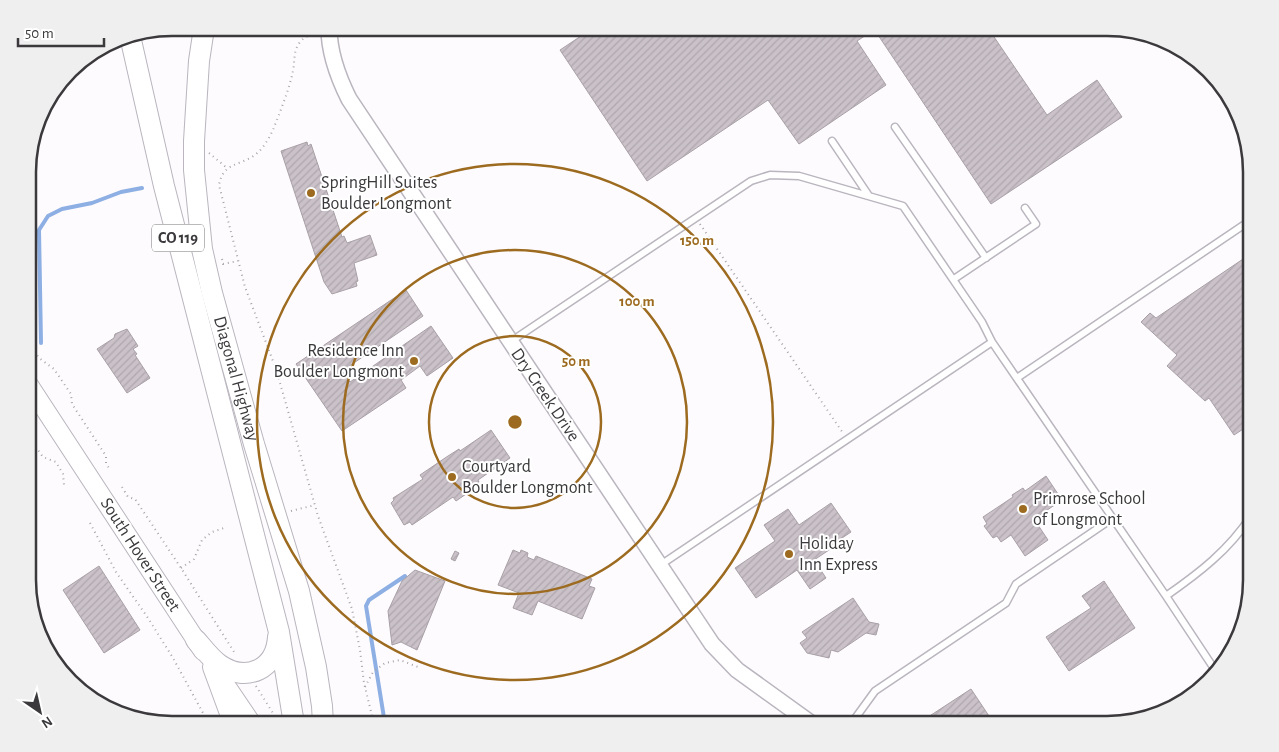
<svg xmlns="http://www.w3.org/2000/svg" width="1279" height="752" font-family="'Alegreya Sans',sans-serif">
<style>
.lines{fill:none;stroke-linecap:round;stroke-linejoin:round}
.stream{stroke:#8dafe3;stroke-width:4}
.building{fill:url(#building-hatch);stroke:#a8a0a6}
.service-casing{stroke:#bab5be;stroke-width:9}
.tertiary-casing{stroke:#bab5be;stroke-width:18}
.secondary-casing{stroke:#bab5be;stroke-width:20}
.trunk-casing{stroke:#bab5be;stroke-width:22}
.path{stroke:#a7a5a8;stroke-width:2;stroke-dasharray:1 4;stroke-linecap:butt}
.service{stroke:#fff;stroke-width:6}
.tertiary{stroke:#fff;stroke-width:15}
.secondary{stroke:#fff;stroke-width:18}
.trunk{stroke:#fff;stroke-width:20}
.ring{fill:none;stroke:#9d6b20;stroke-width:2.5}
.poi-dot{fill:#9d6b20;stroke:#fff;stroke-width:2}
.labels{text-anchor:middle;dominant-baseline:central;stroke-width:4;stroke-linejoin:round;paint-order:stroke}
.shield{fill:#fff;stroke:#767476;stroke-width:1}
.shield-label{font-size:16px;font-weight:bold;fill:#3b393c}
.poi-label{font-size:18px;fill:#3b393c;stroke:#fff;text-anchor:start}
.street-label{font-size:18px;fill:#3b393c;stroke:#fff}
.rim{fill:none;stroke:#3b393c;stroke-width:2.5}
.centre{fill:#9d6b20;stroke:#fff;stroke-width:2.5}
.ring-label{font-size:15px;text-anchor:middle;font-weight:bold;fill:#9d6b20;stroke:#fff;stroke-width:4;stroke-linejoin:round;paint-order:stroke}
</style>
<defs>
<pattern id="building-hatch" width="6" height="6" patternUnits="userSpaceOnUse" patternTransform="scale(1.25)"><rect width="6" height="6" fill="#cac2c8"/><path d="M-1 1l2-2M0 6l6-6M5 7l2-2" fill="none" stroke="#aea7ad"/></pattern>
</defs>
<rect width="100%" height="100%" fill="#fdfbfe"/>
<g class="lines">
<path class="stream" d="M41,343L39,230L48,216L62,209L92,203L121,192L142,188
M385,724L366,606L369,600L405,576"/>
</g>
<path class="building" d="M593,28H877L857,41L886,85L799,144L768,100L647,181L560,50Z
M877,28H988L1047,115L1097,80L1122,117L991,204L874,29Z
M307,142L308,146L311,144L342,237L344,236L347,243L370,235L377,255L354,263L358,281L356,282L357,286L332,294L324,282L281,151Z
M1246,257L1251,264V424L1234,435L1209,398L1205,401L1167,366L1177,355L1141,322L1150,313L1156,318Z
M406,290L423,316L342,371L350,382L431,326L453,358L427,376L420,366L401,380L406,388L342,431L296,364Z
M127,329L138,346L133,349L137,354L135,355L150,378L127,393L97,349L114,338L115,334Z
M491,430L510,458L478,480L479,482L467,490L469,492L456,501L453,497L412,525L410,522L404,525L391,503L394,500L393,498L423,479L420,475L448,456L459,449L460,451Z
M1046,476L1062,500L1034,519L1048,540L1025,556L1011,535L1001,542L997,536L993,538L984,526L987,524L983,517L1013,497L1012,495L1023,488L1025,491Z
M831,503L851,532L830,546L832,548L814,560L826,578L810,589L797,570L756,598L735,568L775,541L764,525L788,509L799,525Z
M513,550L520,553L521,550L528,553L527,557L534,560L536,556L592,579L589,586L595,588L582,619L538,601L532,615L513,608L519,593L498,585Z
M455,551L459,553L455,561L451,559Z
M99,566L140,630L104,653L63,590Z
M415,570L445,581L417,650L401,642L392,645L388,611L402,581Z
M1104,581L1135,628L1069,671L1046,637L1091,608L1082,596Z
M853,598L869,622L879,624L876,635L866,633L838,652L831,650L829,658L807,653L800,643L807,638L802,632Z
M971,689L993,722L989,724H929L925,719Z
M692,719L695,724L700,721L702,724H685Z"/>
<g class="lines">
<defs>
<path id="service" d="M895,127L986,258
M832,141L869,196
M954,279L1036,224L1025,208
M510,342L751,181L770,175L799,176L903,206L982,322L992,342L1166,596L1215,670
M1017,378L1251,220
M659,566L992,342
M1166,596C1199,573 1229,550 1251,516
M851,724L875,691L1006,603L1016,584L1113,518"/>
<path id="tertiary" d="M329,28C329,53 338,77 349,99L712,644L737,670L812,724"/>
<path id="secondary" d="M29,385L203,651
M223,681L252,724"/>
<g id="trunk">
<path id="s1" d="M204,28L199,61L194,141V170L202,249L212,293L254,444L299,591L316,667L322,706L323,724"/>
<path d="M130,36L164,186L279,632L294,724"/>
<path d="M196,640C203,648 211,659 220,665C247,683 276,669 278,637"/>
<path d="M213,667L234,724"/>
</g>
</defs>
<use href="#service" class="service-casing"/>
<use href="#tertiary" class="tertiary-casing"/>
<use href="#secondary" class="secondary-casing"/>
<use href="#trunk" class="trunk-casing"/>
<path class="path" d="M317,34C310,35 305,36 300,42C293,51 295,61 293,71C289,90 280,112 273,130C268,140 262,151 252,157C236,166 223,164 219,185L245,287L276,369L318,516L352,609L360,650L364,683L374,724
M209,153L227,168
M700,224L843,433
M222,259L223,264L238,261
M29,343L39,358L54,369L71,394L72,404L106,456V463L110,470
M29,428L33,443L43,457L56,462L63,474L64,485
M122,487L128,497L135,499L181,568L236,655
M291,511L315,505
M90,523L116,572L148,618L173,658L209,724
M181,568L194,559L202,540L212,532L227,527
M256,686L276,718
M365,687L373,672L385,663L400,660L418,667"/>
<use href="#service" class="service"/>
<use href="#tertiary" class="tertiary"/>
<use href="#secondary" class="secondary"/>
<use href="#trunk" class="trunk"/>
</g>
<g class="ring">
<circle cx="515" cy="422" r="86"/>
<circle cx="515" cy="422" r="172"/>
<circle cx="515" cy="422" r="258"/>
</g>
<g class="poi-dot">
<circle cx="311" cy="193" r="5"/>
<circle cx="414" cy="361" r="5"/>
<circle cx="452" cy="477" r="5"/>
<circle cx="1023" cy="509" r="5"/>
<circle cx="789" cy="554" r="5"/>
</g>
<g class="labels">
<rect class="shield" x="152" y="224.5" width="52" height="27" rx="4"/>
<g class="shield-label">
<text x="178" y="238">CO 119</text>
</g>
<g class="poi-label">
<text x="321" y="183">SpringHill Suites<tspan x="321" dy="21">Boulder Longmont</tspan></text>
<text x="404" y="351" text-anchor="end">Residence Inn<tspan x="404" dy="21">Boulder Longmont</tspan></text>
<text x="462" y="467">Courtyard<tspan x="462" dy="21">Boulder Longmont</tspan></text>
<text x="1033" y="499">Primrose School<tspan x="1033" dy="21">of Longmont</tspan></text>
<text x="799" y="544">Holiday<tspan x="799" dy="21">Inn Express</tspan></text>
</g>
<g class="street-label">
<text stroke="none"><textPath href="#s1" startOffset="356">Diagonal Highway</textPath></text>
<text transform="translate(545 395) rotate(56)">Dry Creek Drive</text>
<text transform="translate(140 555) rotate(57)">South Hover Street</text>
</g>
</g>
<path d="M0 0H1279V752H0ZM172 36H1107A136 136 0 0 1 1243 172V580A136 136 0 0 1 1107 716H172A136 136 0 0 1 36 580V172A136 136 0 0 1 172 36Z" fill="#efefef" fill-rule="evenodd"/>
<path class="rim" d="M172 36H1107A136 136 0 0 1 1243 172V580A136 136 0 0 1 1107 716H172A136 136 0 0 1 36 580V172A136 136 0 0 1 172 36Z"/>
<circle cx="515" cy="422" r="8" class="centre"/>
<g class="ring-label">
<text x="697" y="245">150 m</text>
<text x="637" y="306">100 m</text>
<text x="576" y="366">50 m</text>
</g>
<g transform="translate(40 712) rotate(146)" stroke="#ffffff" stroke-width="4" paint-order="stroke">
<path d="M0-4L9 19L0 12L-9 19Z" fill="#3b393c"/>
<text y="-8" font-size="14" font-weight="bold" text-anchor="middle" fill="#3b393c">N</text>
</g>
<path d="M18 38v8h86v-8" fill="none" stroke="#3b393c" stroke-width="2.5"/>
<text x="25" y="38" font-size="15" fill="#3b393c" stroke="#ffffff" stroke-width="4" paint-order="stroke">50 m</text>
</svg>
